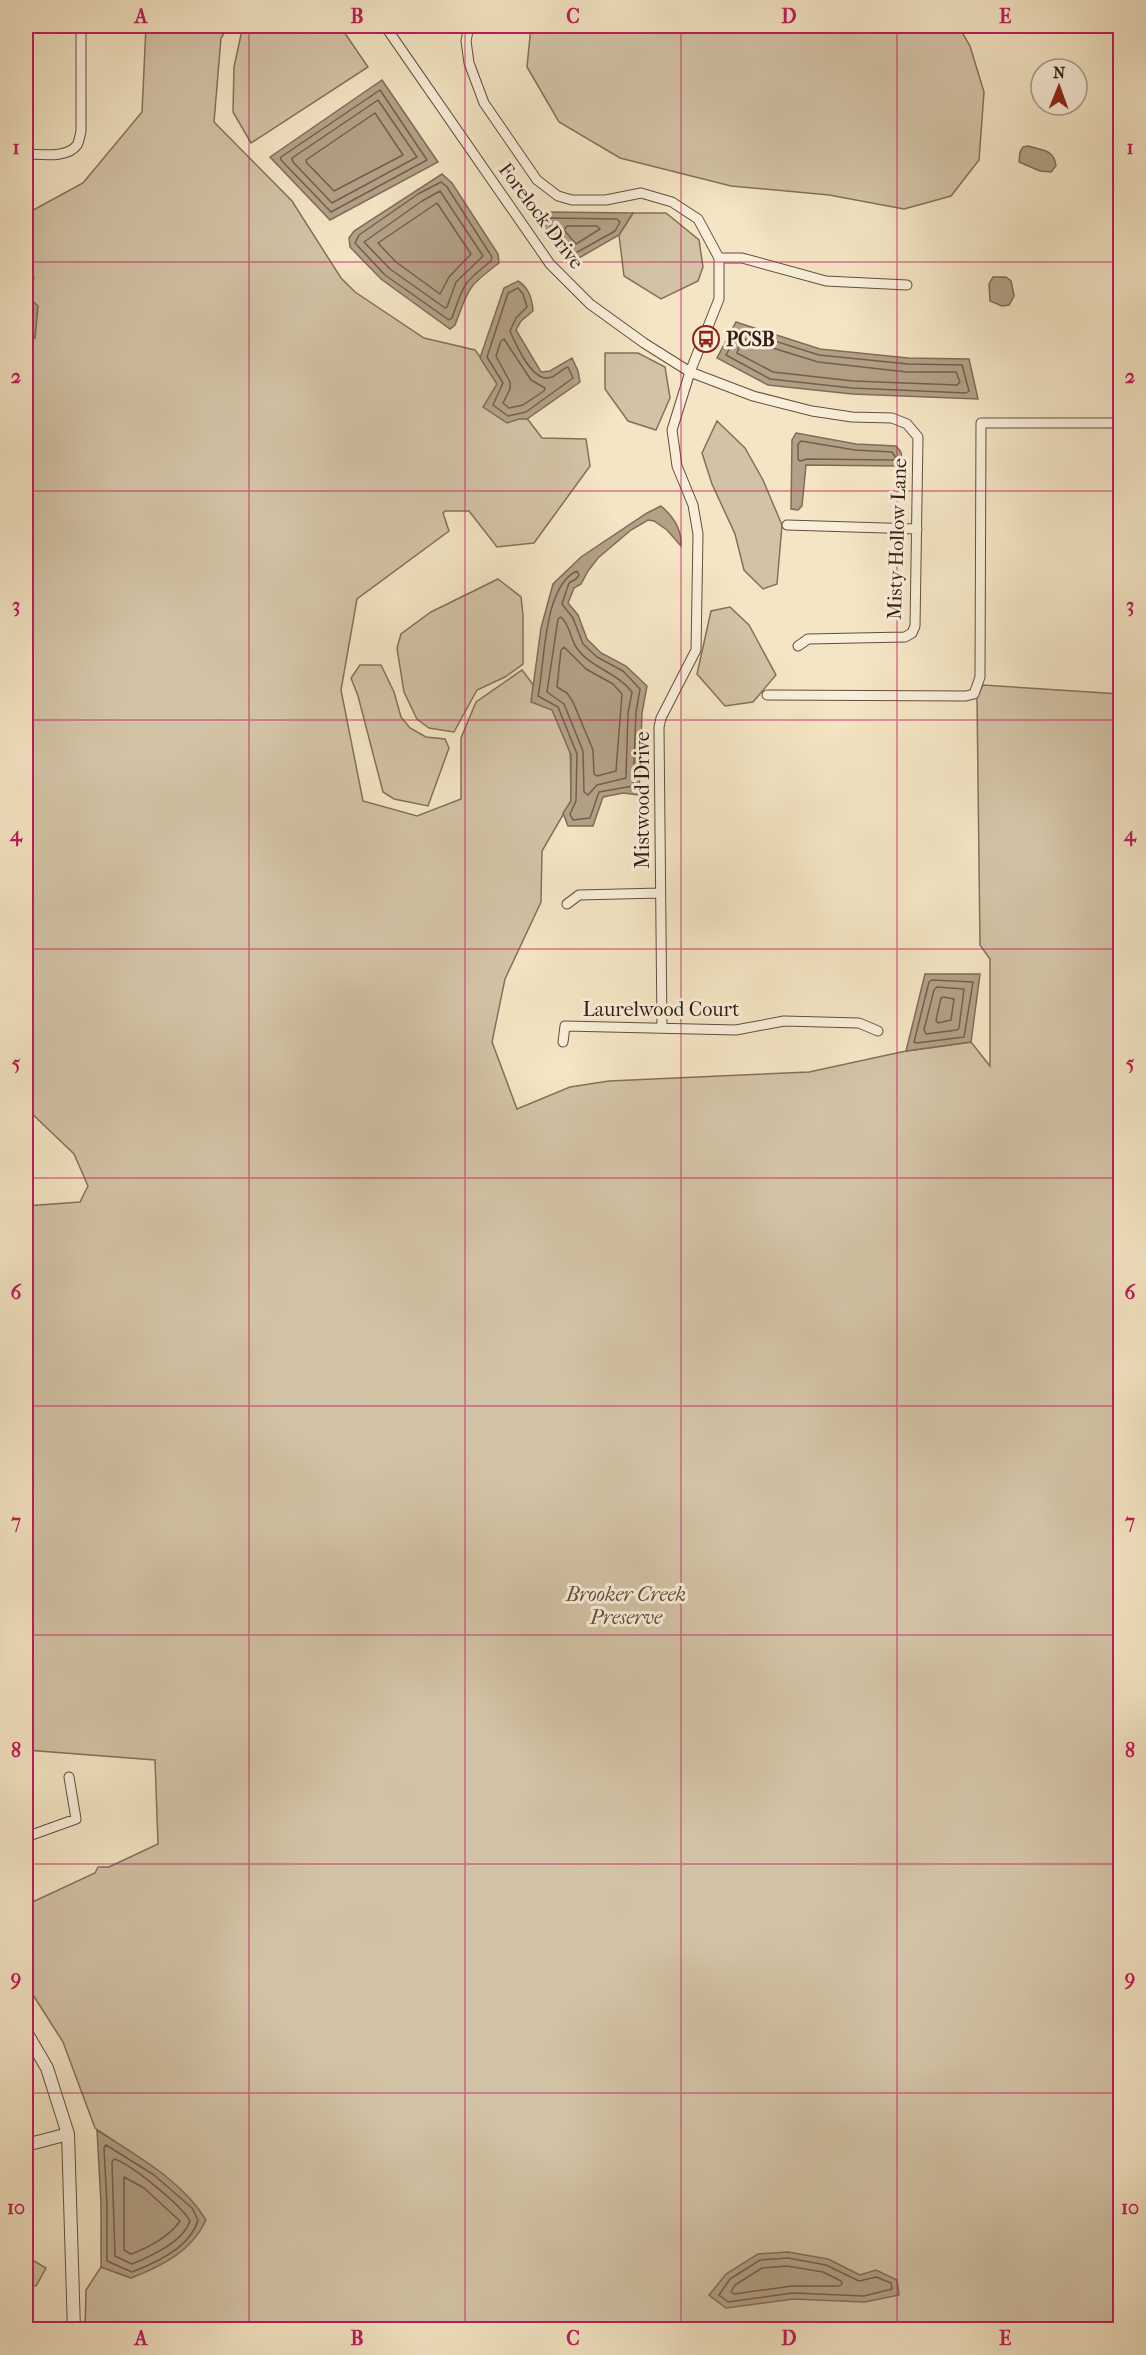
<svg xmlns="http://www.w3.org/2000/svg" width="1146" height="2355" font-family="'IM FELL French Canon',serif">
<style>
.green{fill:#d3c3a6;stroke:#84705c;stroke-width:1.5}
.water{fill:#b3a187;stroke:#806c58;stroke-width:1.5}
.lines{fill:none;stroke-linecap:round;stroke-linejoin:round}
.shore{stroke:#745e4c;stroke-width:1.5}
.minor-casing{stroke:#644e3e;stroke-width:11}
.tertiary-casing{stroke:#644e3e;stroke-width:14}
.minor{stroke:#f8eed9;stroke-width:9}
.tertiary{stroke:#f8eed9;stroke-width:12}
.grid{fill:none;stroke:#c2185b;stroke-width:1.5;stroke-opacity:0.55}
.labels{text-anchor:middle;dominant-baseline:central;stroke-width:6;stroke-linejoin:round;paint-order:stroke}
.street-label{font-size:20px;fill:#341c12;stroke:#f8eed9}
.poi-label{font-size:20px;font-weight:bold;fill:#341c12;stroke:#f8eed9;text-anchor:start}
.park-label{font-size:20px;font-style:italic;fill:#644e3e;stroke:#f8eed9}
.neatline{fill:none;stroke:#c2185b;stroke-width:2}
.grid-label{font-size:20px;text-anchor:middle;font-weight:bold;fill:#c2185b}
</style>
<rect width="100%" height="100%" fill="#f4e5c4"/>
<filter id="stains"><feTurbulence type="fractalNoise" baseFrequency=".00333" numOctaves="4"/><feColorMatrix values="0 0 0 0 .2 0 0 0 0 .09 0 0 0 0 .02 0 0 0 .5 -.17"/></filter>
<radialGradient id="worn" r=".72"><stop offset=".6" stop-color="#630" stop-opacity="0"/><stop offset="1" stop-color="#630" stop-opacity=".3"/></radialGradient>
<path class="green" d="M146,26H229L221,38L214,122L292,201L341,278L355,292L424,338L475,350L542,438L586,439L590,466L534,543L497,547L469,511H445L443,513L449,531L357,599L341,690L363,801L417,816L461,799V738L476,702L522,670L570,733L571,801L542,851L541,902L505,979L492,1042L517,1109L570,1087L609,1081L809,1072L906,1051L971,1042L990,1066V959L980,945L977,697L983,685L1120,694V2329H85L86,2290L101,2267L131,2278L187,2196L157,2170L95,2128L63,2042L26,1984V1905L95,1873L98,1867H109L158,1844L155,1760L26,1750V1206L80,1202L88,1186L74,1154L26,1108V289L34,278L30,265L26,261V214L83,183L142,112Z
M250,26H340L368,67L251,143L233,112L234,67L242,30Z
M531,26H974L963,34L970,46L984,92L979,160L951,196L904,209L829,195L731,186L620,158L559,122L527,67Z
M633,213H666L699,240L703,267L698,281L661,299L624,276L619,235Z
M605,353H638L665,367L670,398L656,430L628,421L605,389Z
M717,421L745,448L763,480L782,525L777,584L763,589L744,570L735,534L712,484L702,453Z
M498,579L521,597L523,615V664L505,677L477,690L454,732L429,728L417,719L404,692L397,648L401,634L431,612Z
M730,607L749,625L776,675L753,702L725,706L697,674L711,611Z
M360,665H381L394,692L401,717L410,728L426,737L445,739L449,748L428,806L394,799L383,792L358,696L351,678Z
M26,2261H34L46,2268L36,2286H26Z"/>
<path class="water" d="M382,80L438,162L330,220L270,157Z
M1028,146C1041,150 1054,149 1056,166L1051,172L1040,171L1019,162L1020,152L1023,147Z
M442,174L452,183L498,254L499,263C466,288 469,288 455,325L450,329L381,279L350,247L349,238L354,231Z
M545,212L633,213L619,235L572,262L535,217Z
M993,277H1006L1011,281L1014,296L1009,305L1002,306L990,301L989,284Z
M518,281C529,288 532,298 533,311L521,321L516,330L541,372L550,371L572,358L578,371L580,382L527,419H519L507,423L483,407L497,384L480,358L504,288Z
M26,295L38,306L35,338L26,342Z
M736,322L820,349L908,358L969,359L978,399L852,394L768,385L717,358Z
M796,433L856,444L896,446L901,452L902,460L896,466L806,465L802,506L798,510L791,509L792,440Z
M661,506C674,517 682,529 681,546L667,530L654,521L648,520L631,530L598,558L588,571L581,584L574,588L568,603L578,615L587,639L601,653L626,666L647,686L642,713L639,795L623,793L603,797L593,826H568L563,813L571,801V755L552,710L531,702L541,628L553,584L581,557L647,513Z
M925,974H980L971,1042L906,1051Z
M97,2130C135,2155 182,2180 206,2220C192,2251 162,2266 131,2278L101,2267V2204Z
M788,2252L828,2259L860,2275L876,2270L897,2280L899,2295L865,2302L793,2299L726,2308L709,2295L726,2274L758,2254Z"/>
<g class="lines">
<path class="shore" d="M380,90L427,160L331,212L281,160V157Z
M378,100L417,157L332,203L293,162L292,158Z
M375,113L403,155L334,191L307,163L306,160Z
M441,182L447,187L492,257L491,261C462,284 464,284 452,318L449,320L385,275L355,243L359,235L418,194Z
M440,191L483,256L456,282L447,307L445,308L390,269L364,242L422,201Z
M437,203L471,254L449,277L440,294L396,262L378,243Z
M551,218L617,219L620,222L615,231L574,254L548,223Z
M567,226H597L600,229L576,244L564,230Z
M518,288L523,294L527,307L516,318L510,331C516,345 533,385 552,377C558,374 562,369 568,367L573,378L526,412L508,416L493,405L503,383L487,357L508,293Z
M740,330L819,355L908,364L962,365L969,391L966,393L852,388L770,379L726,355Z
M504,339L531,380L545,388L544,391L523,405L509,408L503,403L510,389V382L496,356L501,341Z
M744,339L818,362L907,372H956L960,382L957,385L853,381L773,372L737,353L741,340Z
M801,441L855,450L892,452L896,458L893,460L807,459L800,461L798,459V444Z
M577,571L579,575L576,579L569,583L562,604L573,618L583,644L597,657L623,671L640,689L636,712L633,786L599,792L590,818L573,820L570,814L576,801L577,754L558,707L538,696C545,663 543,586 577,571Z
M561,617C570,625 570,637 576,647C590,668 617,672 632,692L628,713L626,778L597,785L588,795L584,792L583,751L564,704L547,692L558,619Z
M564,647L586,669L613,684L622,694L616,771L597,776L594,774L593,750L573,702L567,693L557,687L561,650Z
M932,980L973,982L964,1037L917,1043L914,1042L929,982Z
M937,987L964,989L959,1028L957,1030L926,1034L924,1030L934,990Z
M944,997L954,999L951,1020L938,1023L936,1020L941,998Z
M106,2145L154,2175L192,2208L198,2220C191,2247 156,2263 132,2272L107,2261V2204L104,2148Z
M114,2159C130,2163 182,2206 190,2221C183,2242 151,2256 132,2264L115,2256L112,2162Z
M124,2177L144,2188L180,2221C170,2236 148,2248 131,2254L124,2250Z
M788,2258L826,2265L859,2281L876,2277L891,2283L892,2289L864,2296L793,2293L728,2302L719,2295L730,2279L760,2260Z
M787,2266L823,2272L841,2281L842,2284L839,2286H792L734,2294L731,2292L735,2285L762,2268Z"/>
<defs>
<path id="minor" d="M385,26L550,264L590,304L644,343L690,372L753,396L812,411L852,417L892,418L907,424L918,437L915,626L912,633L905,637L808,639L798,646
M469,26L466,41L469,63L484,103L537,180L558,196L572,200H606L641,193L672,202L698,219L719,258V299L690,372L672,430L677,466L693,505L698,534L696,650L661,718L659,727L662,1028
M26,154C40,154 67,159 77,145C79,142 80,136 81,131V26
M719,258H742L826,281L907,285
M787,525L917,529
M767,695L966,696L974,694L980,677L981,423H1120
M567,904L579,895L660,893
M563,1042L565,1026L736,1030L784,1021L859,1023L878,1031
M26,1837L76,1819L69,1777"/>
<path id="tertiary" d="M26,2032L47,2068L68,2134L74,2330
M26,2145L68,2134"/>
</defs>
<use href="#minor" class="minor-casing"/>
<use href="#tertiary" class="tertiary-casing"/>
<use href="#minor" class="minor"/>
<use href="#tertiary" class="tertiary"/>
</g>
<path class="grid" d="M249,26V2330M465,26V2330M681,26V2330M897,26V2330M26,262H1120M26,491H1120M26,720H1120M26,949H1120M26,1178H1120M26,1406H1120M26,1635H1120M26,1864H1120M26,2093H1120"/>
<defs>
<symbol id="bus-ring" viewBox="-11 -11 22 22"><circle r="9.5" fill="#f8eed9" stroke="#8f2418" stroke-width="1.5"/><path d="M-5-6H5V4H4V6H2V4H-2V6H-4V4H-5ZM-3.5-4V0h7V-4ZM-3.5 1.2v1.5H-2V1.2ZM2 1.2v1.5H3.5V1.2Z" fill="#8f2418"/></symbol>
</defs>
<g fill-rule="evenodd">
<use href="#bus-ring" x="691" y="324" width="30" height="30"/>
</g>
<g class="labels">
<g class="street-label">
<text transform="translate(541 216) rotate(53)">Forelock Drive</text>
<text transform="translate(897 539) rotate(-88)">Misty Hollow Lane</text>
<text transform="translate(642 800) rotate(-90)">Mistwood Drive</text>
<text x="661" y="1009">Laurelwood Court</text>
</g>
<g class="poi-label">
<text x="726" y="339">PCSB</text>
</g>
<g class="park-label">
<text x="626" y="1594">Brooker Creek<tspan x="626" dy="23">Preserve</tspan></text>
</g>
</g>
<rect width="1146" height="2355" fill="none" stroke="#f4e5c4" stroke-width="66"/>
<g transform="translate(1059 87) rotate(1)"><circle r="28" fill="#f8eed9" stroke="#aa9a89" stroke-width="1.5"/>
<path d="M0-4.5L10 22L0 15L-10 22Z" fill="#8f2418"/>
<text y="-9" font-size="16" font-weight="bold" text-anchor="middle" fill="#341c12">N</text>
</g>
<rect x="33" y="33" width="1080" height="2289" class="neatline"/>
<g class="grid-label">
<text x="141" y="23">A</text>
<text x="357" y="23">B</text>
<text x="573" y="23">C</text>
<text x="789" y="23">D</text>
<text x="1005" y="23">E</text>
<text x="16" y="154">1</text>
<text x="1130" y="154">1</text>
<text x="16" y="383">2</text>
<text x="1130" y="383">2</text>
<text x="16" y="612">3</text>
<text x="1130" y="612">3</text>
<text x="16" y="841">4</text>
<text x="1130" y="841">4</text>
<text x="16" y="1070">5</text>
<text x="1130" y="1070">5</text>
<text x="16" y="1299">6</text>
<text x="1130" y="1299">6</text>
<text x="16" y="1528">7</text>
<text x="1130" y="1528">7</text>
<text x="16" y="1757">8</text>
<text x="1130" y="1757">8</text>
<text x="16" y="1985">9</text>
<text x="1130" y="1985">9</text>
<text x="16" y="2214">10</text>
<text x="1130" y="2214">10</text>
<text x="141" y="2345">A</text>
<text x="357" y="2345">B</text>
<text x="573" y="2345">C</text>
<text x="789" y="2345">D</text>
<text x="1005" y="2345">E</text>
</g>
<rect width="100%" height="100%" filter="url(#stains)"/>
<rect width="100%" height="100%" fill="url(#worn)"/>
</svg>
